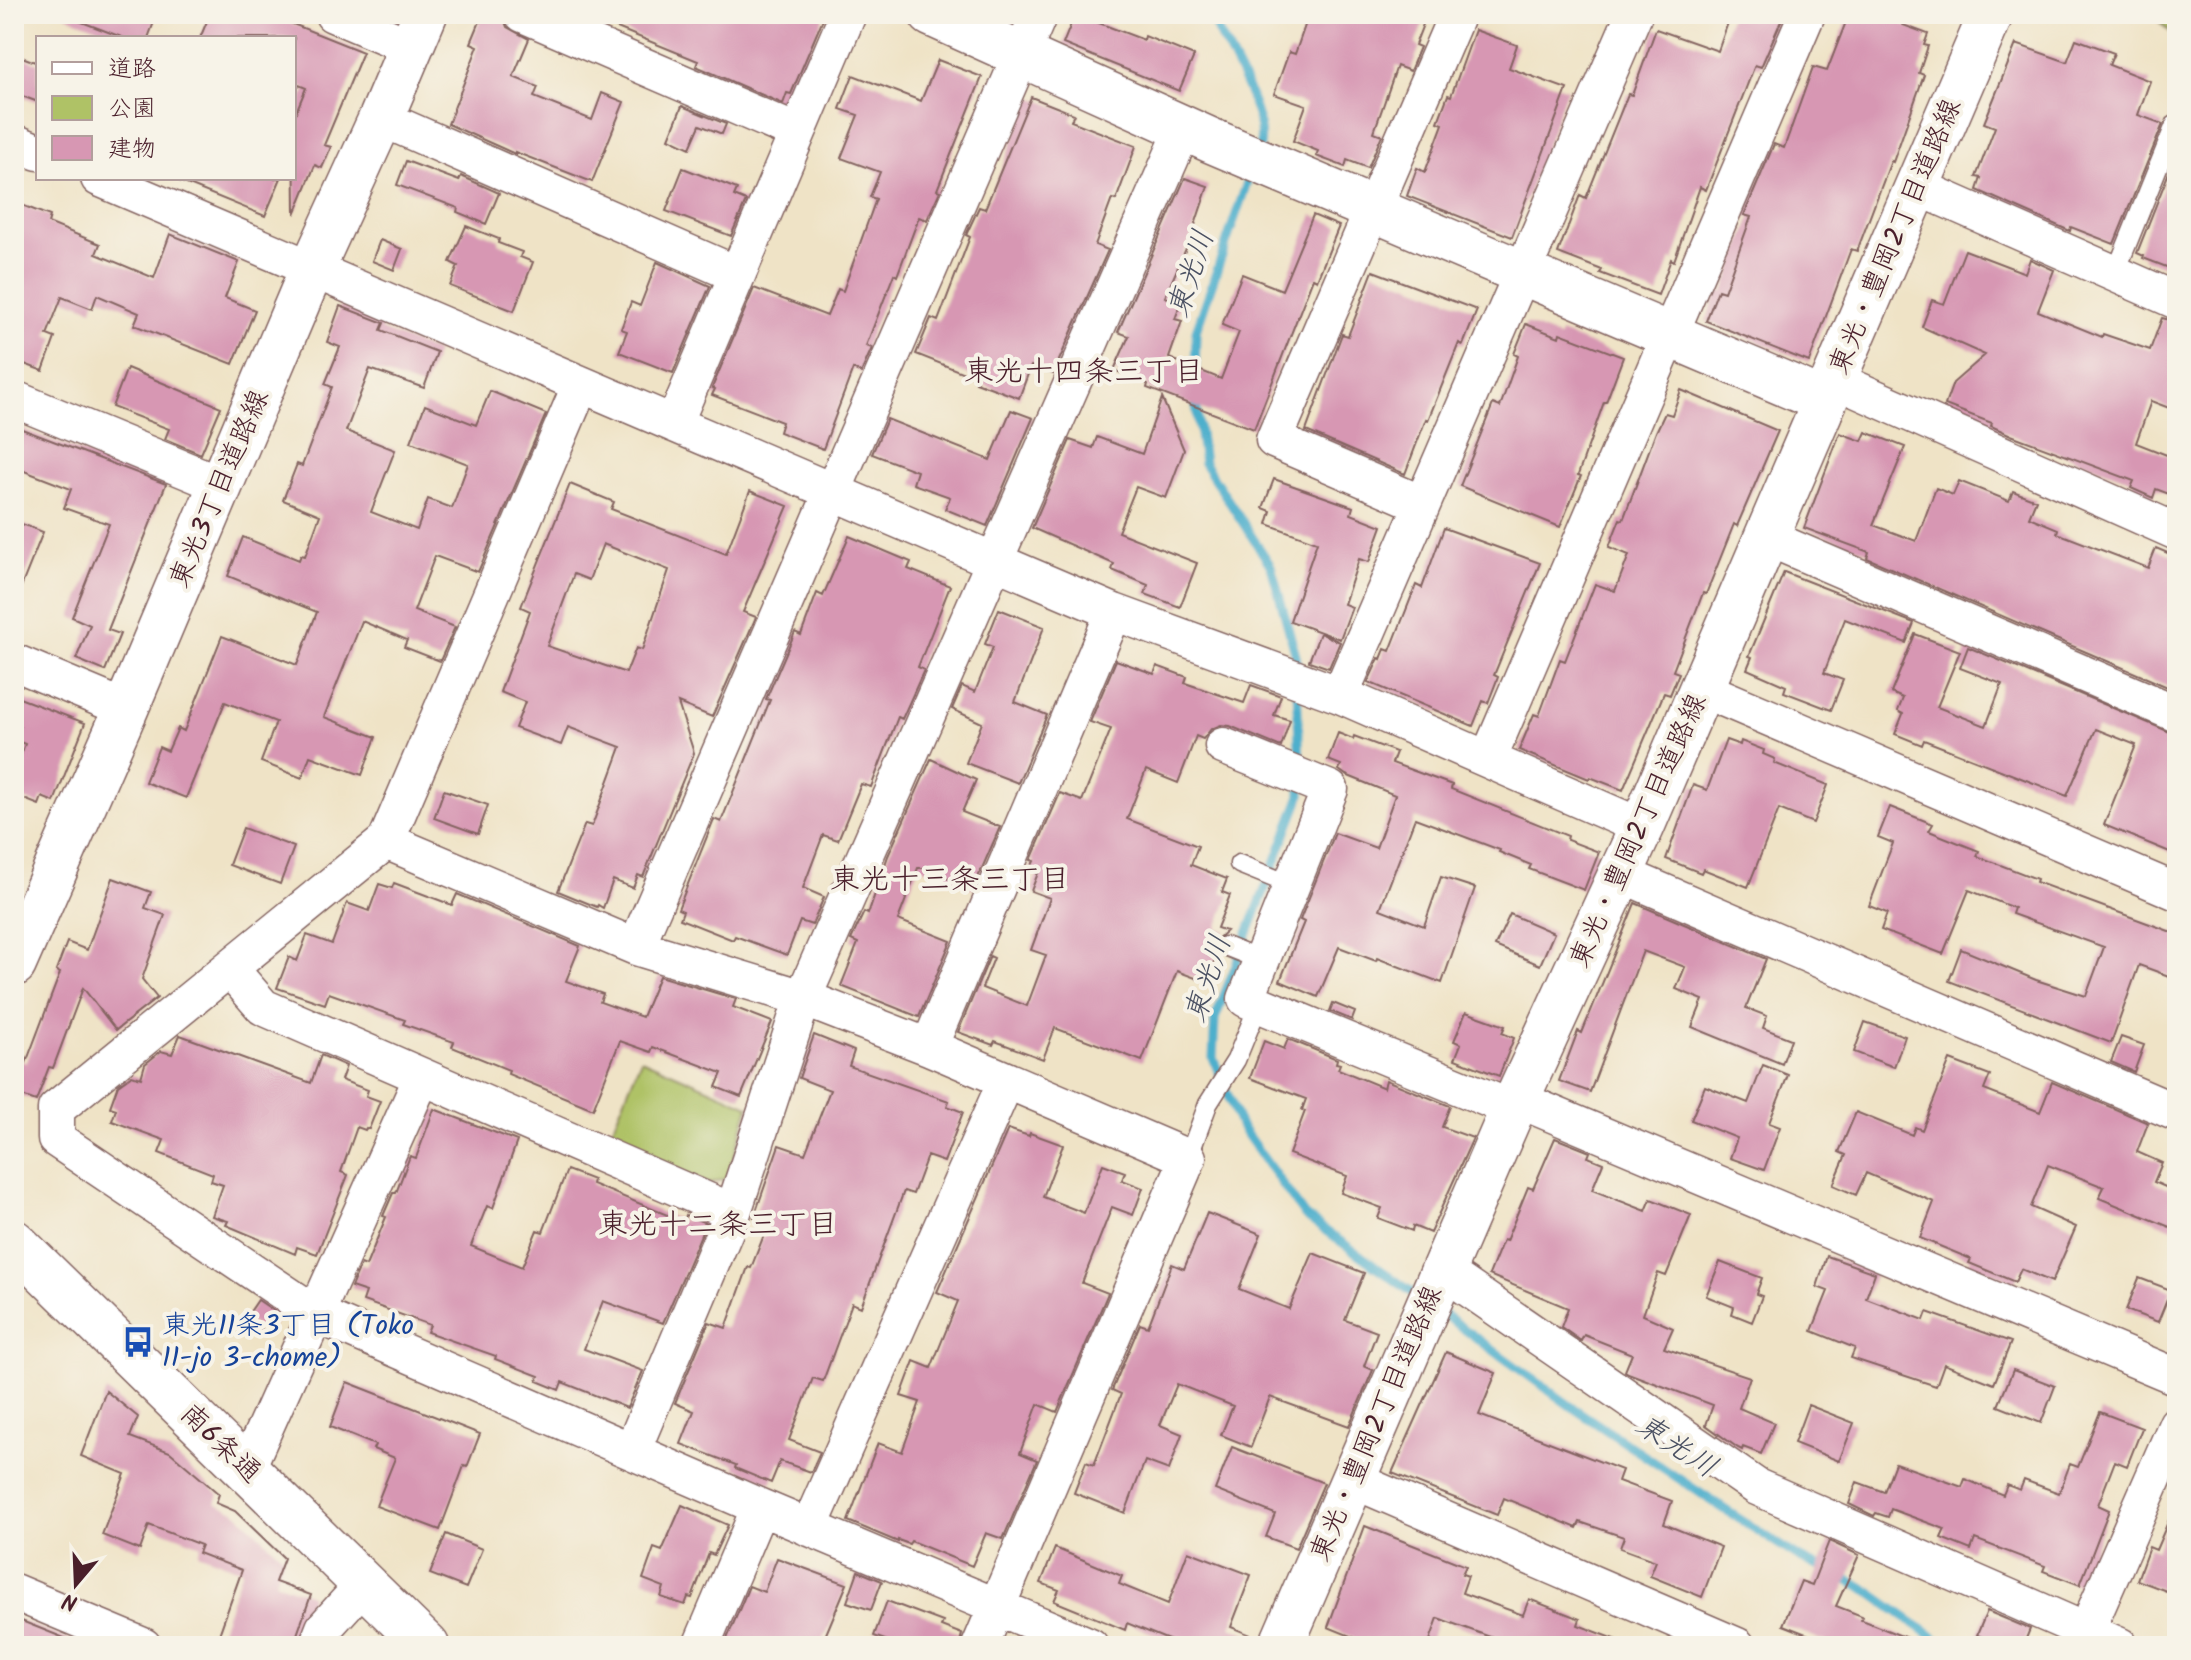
<svg xmlns="http://www.w3.org/2000/svg" width="2191" height="1660" font-family="Kalam,'Klee One',sans-serif">
<style>
.green{fill:#afc266;stroke:#7c7048;stroke-width:2}
.lines{fill:none;stroke-linecap:round;stroke-linejoin:round}
.stream{stroke:#4dafcc;stroke-width:9}
.building{fill:#d797b3;fill-rule:evenodd}
.service-casing{stroke:#846461;stroke-width:21}
.minor-casing{stroke:#846461;stroke-width:39}
.tertiary-casing{stroke:#846461;stroke-width:47}
.service{stroke:#fff;stroke-width:18}
.minor{stroke:#fff;stroke-width:36}
.tertiary{stroke:#fff;stroke-width:44}
.labels{text-anchor:middle;dominant-baseline:central;stroke-width:8;stroke-linejoin:round;paint-order:stroke}
.street-label{font-size:28px;fill:#4a1f2b;stroke:#f7f3e8}
.transit-label{font-size:28px;fill:#164399;stroke:#f7f3e8;text-anchor:start}
.water-label{font-size:30px;font-style:italic;fill:#4b5163;stroke:#f7f3e8}
.neighbourhood-label{font-size:30px;fill:#4a1f2b;stroke:#f7f3e8}
</style>
<rect width="100%" height="100%" fill="#f7f3e8"/>
<filter id="ink" filterUnits="userSpaceOnUse"><feTurbulence type="fractalNoise" baseFrequency=".0125" numOctaves="2"/><feDisplacementMap in="SourceGraphic" scale="16" xChannelSelector="R" yChannelSelector="G"/><feConvolveMatrix kernelMatrix="1 2 1 2 8 2 1 2 1" color-interpolation-filters="sRGB"/></filter>
<filter id="wash" filterUnits="userSpaceOnUse"><feTurbulence type="fractalNoise" baseFrequency=".006" numOctaves="4" result="noise"/><feDisplacementMap in="SourceGraphic" scale="32" xChannelSelector="R" yChannelSelector="G"/><feGaussianBlur stdDeviation="1.8" result="paint"/><feColorMatrix in="noise" values="0 0 0 0 0 0 0 0 0 0 0 0 0 0 0 0 0 1.4 0 .05"/><feComposite in="paint" operator="in"/></filter>
<g filter="url(#wash)">
<rect width="100%" height="100%" fill="#efe3c6"/>
<path class="green" d="M2153,14H2177V39Z
M641,1059L749,1106L728,1178L708,1184L608,1139Z"/>
<g class="lines">
<path class="stream" d="M1208,14C1225,44 1270,117 1259,150
M1195,379L1196,331L1251,171
M1195,398L1204,463L1271,566L1296,656L1297,672
M1297,686L1300,768
M1301,786V795L1215,1019L1213,1058L1240,1125L1305,1216L1420,1298
M1439,1311L1569,1405L1724,1509L1800,1558L1861,1586L1946,1646"/>
</g>
<g id="blocks">
<path class="building" d="M66,14H157L148,38H124L66,16Z
M210,14H268L363,52L324,145L331,147L322,168L315,165L295,214L294,117L306,88L294,83V38H200Z
M483,14H502L507,27L529,39L513,77L538,87L534,97L592,120L602,93L624,102L592,182L515,152V154L448,124L478,46L471,43Z
M583,14H825L791,94L787,93L783,104L696,66L698,61Z
M1075,14L1144,40L1145,36L1194,56L1179,91L1063,44Z
M1309,14H1427L1415,45L1420,47L1410,71L1397,66L1374,132L1382,135L1368,168L1347,160L1345,167L1316,156L1318,151L1293,141L1306,105L1274,94L1289,52L1295,54Z
M1731,14H1784L1761,67L1755,65L1706,190L1700,187L1674,261L1671,259L1658,295L1600,273L1602,270L1558,253L1580,195L1586,198L1628,94L1632,95L1656,29L1718,51Z
M1849,14H1908L1903,25L1928,34L1924,45L1928,46L1919,73L1924,75L1893,162L1891,161L1857,251L1851,249L1809,362L1706,321L1718,290L1724,292L1751,217L1744,215L1774,144L1784,148L1813,67L1827,71Z
M1475,30L1517,45L1509,68L1567,89L1512,237L1407,196L1417,168L1425,172L1443,124L1438,122L1448,95L1451,96Z
M2076,39L2114,53L2109,65L2150,81L2138,115L2163,124L2114,244L2071,227L2070,231L1977,190L1981,178L1976,177L1995,127L1984,123L2016,44L2067,62Z
M14,54L38,63V102L14,93Z
M938,60L982,77L937,190L940,191L927,220L919,217L897,276L894,274L866,346L872,348L861,373L853,369L823,449L779,432L782,422L712,395L715,389L712,388L754,288L827,316L838,289L843,291L876,199L870,197L880,172L841,158L858,115L840,109L853,75L921,101Z
M1031,97L1074,114L1071,121L1136,146L1116,200L1112,199L1095,245L1108,250L1053,374L1031,366L1019,398L976,382L977,378L916,354L931,318L938,321L970,237L966,235L979,207L985,209Z
M682,106L726,124L722,134L700,125L690,148L669,138Z
M2177,152V271L2143,258L2144,256L2137,253Z
M406,161L459,181L461,176L499,193L486,224L457,212L458,208L397,185Z
M683,168L737,189L734,196L746,201L731,236L666,211Z
M172,178H281L265,216Z
M1185,178L1208,186L1191,237L1165,297L1181,303L1175,319L1182,321L1169,358L1221,379L1239,332L1222,325L1242,274L1282,290L1313,215L1339,226L1317,280L1313,278L1254,429L1147,388L1148,384L1114,370L1129,336L1118,332Z
M14,202L50,216L48,223L100,244L96,254L154,278L170,234L239,262L225,298L255,310L233,364L134,325L139,313L97,295L92,309L62,297L47,335L55,338L43,371L14,360Z
M466,226L499,239L498,243L522,252L520,257L533,262L514,311L450,286L458,266L450,262Z
M380,240L402,249L394,270L372,261Z
M1965,250L2025,273L2030,259L2054,270L2038,311L2102,337L2103,334L2150,350L2162,318L2177,322V411L2151,401L2136,443L2177,459V497L2156,489L2153,498L2131,488L2134,481L2011,435L1991,426L1992,423L1945,405L1953,383L1985,355L1922,327L1932,300L1944,304Z
M657,262L710,286L673,373L619,352L627,331L621,329L631,302L640,306Z
M1373,271L1477,310L1463,345L1459,343L1428,420L1426,419L1405,474L1306,431L1342,334L1348,336Z
M340,306L384,323L381,330L437,352L424,388L370,369L346,431L395,450L371,512L417,530L428,499L452,508L468,464L411,442L425,405L476,425L490,391L546,414L478,572L435,556L414,611L455,627L440,661L404,647L407,640L362,621L324,717L376,737L362,775L310,756L302,778L261,762L276,722L225,702L186,798L145,782L159,747L168,751L178,728L184,731L222,636L297,665L317,612L228,576L243,537L299,560L301,555L305,556L320,515L283,500L297,464L302,466L332,387L325,384L340,347L327,342Z
M1526,324L1559,337L1560,333L1623,357L1606,402H1604L1578,475L1581,476L1560,527L1460,486L1493,404L1500,407L1518,356L1514,354Z
M127,368L221,407L201,454L165,439L169,429L112,407Z
M1681,390L1778,431L1737,526L1734,524L1706,594L1703,593L1673,671L1679,673L1670,695L1664,693L1623,790L1590,777L1589,779L1519,750L1534,714L1539,716L1560,659L1565,661L1595,584L1615,591L1629,555L1609,547L1620,519L1623,520L1656,432L1665,413L1672,415Z
M1162,398L1184,450L1166,498L1136,487L1118,532L1197,563L1180,607L1145,594L1148,585L1112,570L1114,564L1032,528L1070,440L1093,448L1097,437L1142,454Z
M1011,410L1033,418L987,526L945,509L950,497L913,484L917,471L872,454L887,419L990,460Z
M14,426L166,484L108,630L120,634L105,671L76,659L90,625L72,617L109,524L64,508L71,489L14,467Z
M1866,432L1905,447L1873,525L1916,541L1936,488L1953,495L1959,481L2009,501L2013,491L2036,500L2029,517L2058,529L2057,533L2148,568L2156,548L2177,557V691L1867,558L1869,552L1804,528L1840,433L1862,441Z
M1274,479L1353,507L1351,514L1382,526L1369,562L1359,559L1344,604L1352,607L1340,639L1290,621L1317,542L1267,524L1271,511L1263,508Z
M570,484L614,502L611,509L726,554L750,491L788,506L743,612L756,617L712,717L678,703L694,753L643,877L638,875L633,888L613,880L603,908L598,905L597,907L558,891L585,824L592,826L621,747L568,727L561,745L515,728L525,702L500,692L530,611L521,607ZM603,544L669,570L642,650L636,648L626,673L547,646L574,574L589,580Z
M14,521L43,532L15,602L14,601Z
M1444,528L1540,563L1494,675L1498,677L1488,703L1483,701L1473,726L1368,682L1379,658L1381,659L1385,649L1390,651L1416,585L1422,588Z
M849,536L911,562L908,569L950,586L918,667L924,670L902,719L898,717L871,787L861,784L838,840L823,835L803,888L824,897L812,925L800,921L787,955L735,936L733,940L680,919L683,911L678,909L714,819L721,822L770,700L766,699L795,632L801,635L817,593L823,596Z
M1784,572L1914,623L1906,643L1845,619L1824,673L1843,680L1831,710L1784,692L1786,686L1747,669L1752,657L1749,656Z
M999,609L1044,627L1015,702L1047,715L1018,783L966,763L982,723L952,709L962,686L975,692L993,647L985,644Z
M1320,633L1340,642L1329,668L1309,661Z
M1915,634L1960,651L1937,707L1986,726L2002,684L1960,668L1968,647L2177,735V855L2104,825L2136,745L2096,729L2067,796L1924,740L1922,745L1895,734L1903,714L1898,711L1903,698L1891,693Z
M1116,660L1154,674L1157,666L1187,677L1185,683L1244,703L1251,685L1281,696L1274,715L1290,720L1281,747L1230,726L1221,725L1211,729L1203,739L1196,736L1178,783L1146,770L1127,819L1198,846L1191,865L1227,879L1222,892L1230,895L1217,928L1226,931L1214,942L1217,954L1206,982L1177,971L1142,1061L1055,1028L1043,1059L995,1041L993,1045L958,1032L990,956L994,958L982,988L1027,1006L1046,955L1031,950L1050,898L1031,891L1038,873L1030,870L1034,861L1031,860L1060,793L1082,801L1111,729L1090,722Z
M14,696L85,723L54,802L42,797L39,805L14,795V773L25,744L15,740L20,727L14,725Z
M1338,733L1353,739L1354,736L1396,752L1392,763L1452,785L1451,789L1568,836L1567,840L1599,852L1584,890L1529,869L1531,865L1499,852L1500,850L1415,818L1380,909L1424,926L1441,877L1475,888L1442,983L1377,958L1376,961L1339,947L1318,997L1280,981L1304,922L1300,920L1335,833L1376,848L1395,795L1346,775L1339,770L1341,765L1328,760Z
M1726,740L1740,745L1741,741L1764,750L1763,754L1775,759L1774,763L1828,785L1813,823L1779,809L1748,887L1703,869L1701,873L1666,859L1693,785L1707,790Z
M931,759L976,780L962,812L1000,827L973,889L923,868H918L898,920L951,941L919,1017L841,986L858,943L851,940L864,912L868,914L888,856Z
M444,790L488,805L478,834L434,818Z
M1890,807L1933,824L1929,831L1979,851L1977,856L2037,879L2036,882L2177,934V979L2139,965L2111,1043L1949,981L1961,949L2036,980L2086,996L2104,947L2012,914L2014,908L1969,890L1943,954L1881,930L1887,913L1869,906L1893,843L1878,837Z
M243,828L294,847L280,884L229,865Z
M113,878L151,892L145,908L165,915L142,979L157,998L116,1030L83,988L53,1068L49,1067L36,1101L14,1093V1058L26,1063L60,973L56,971L67,942L87,950Z
M394,883L452,905L457,894L580,946L566,981L603,994L600,1002L642,1017L659,976L736,999L733,1007L772,1022L741,1097L716,1087L722,1073L653,1047L651,1052L620,1041L593,1109L508,1074L509,1070L452,1047L454,1042L403,1024L405,1020L329,993L325,1004L277,988L289,957L297,961L307,935L332,944L347,903L369,911L379,884L392,888Z
M1635,903L1766,959L1746,1008L1767,1016L1763,1028L1791,1039L1782,1064L1692,1027L1703,1000L1676,989L1685,967L1643,951L1590,1092L1559,1081L1578,1031L1582,1033Z
M1510,914L1554,933L1540,965L1495,946Z
M1333,1003L1355,1012L1352,1020L1330,1011Z
M1466,1012L1505,1026L1502,1033L1514,1038L1499,1076L1455,1059L1461,1044L1454,1041Z
M1865,1022L1905,1036L1894,1067L1854,1052Z
M180,1035L311,1083L321,1055L346,1066L341,1080L368,1090L366,1096L380,1101L369,1129L366,1128L365,1130L357,1127L341,1172L348,1175L317,1254L297,1247L295,1254L226,1225L228,1221L212,1216L223,1185L211,1181L213,1174L159,1153L164,1140L112,1121L116,1109L110,1107L118,1085L132,1075L141,1078L145,1064L161,1051L172,1054Z
M814,1035L854,1051L849,1066L949,1101L947,1106L963,1112L944,1162L927,1156L913,1194L904,1191L861,1307L852,1303L823,1381L813,1378L789,1440L820,1452L811,1472L780,1461L771,1483L735,1468L736,1465L681,1444L694,1411L675,1403L709,1322L726,1328L748,1267L751,1268L769,1222L754,1217L779,1145L805,1154L830,1090L799,1078Z
M2121,1037L2144,1045L2134,1072L2111,1062Z
M1288,1039L1337,1059L1336,1063L1340,1064L1338,1069L1384,1088L1386,1080L1450,1106L1442,1127L1473,1138L1430,1233L1413,1226L1412,1231L1378,1218L1382,1208L1341,1193L1347,1176L1289,1154L1305,1111L1302,1110L1306,1099L1250,1078L1264,1041L1284,1049Z
M1950,1060L1990,1075L1984,1090L2040,1112L2052,1082L2148,1123L2137,1152L2162,1163L2154,1182L2177,1192V1230L2099,1198L2104,1187L2048,1165L2031,1207L2076,1227L2052,1282L2021,1269L2015,1282L1969,1263L1971,1259L1920,1238L1934,1202L1866,1173L1856,1195L1833,1185L1846,1155L1839,1152L1856,1112L1912,1135L1915,1127L1922,1130Z
M1763,1065L1788,1075L1769,1123L1780,1127L1764,1170L1730,1158L1737,1138L1691,1120L1705,1086L1748,1103Z
M434,1109L517,1141L493,1208L487,1206L471,1246L522,1267L537,1230L543,1232L567,1170L593,1180L592,1184L684,1222L686,1215L706,1223L663,1323L603,1301L584,1349L643,1371L627,1408L562,1382L559,1390L537,1381L539,1376L495,1359L496,1356L427,1332L430,1325L363,1301L366,1292L351,1287L361,1264L366,1266L386,1217L383,1216L393,1193H396L410,1156L416,1158Z
M1008,1129L1029,1136L1030,1133L1063,1145L1043,1197L1084,1213L1103,1164L1125,1172L1122,1180L1143,1188L1133,1215L1112,1207L1082,1283L1108,1293L1057,1412L1038,1404L1020,1453L1037,1460L1003,1539L986,1533L972,1566L911,1541L909,1544L898,1540V1542L848,1521L878,1443L902,1452L920,1402L901,1396L914,1361L931,1368L958,1301L937,1292Z
M1555,1138L1590,1152L1588,1157L1603,1163L1592,1190L1646,1211L1651,1199L1691,1215L1666,1276L1658,1273L1643,1315L1673,1328L1664,1348L1750,1377L1739,1408L1774,1423L1761,1454L1743,1447L1742,1450L1738,1448L1706,1425L1713,1405L1628,1373L1625,1371L1632,1354L1584,1335L1581,1341L1561,1327L1568,1308L1489,1275L1503,1240L1506,1241L1528,1187L1533,1189Z
M1207,1213L1261,1234L1239,1289L1289,1309L1313,1253L1364,1273L1345,1320L1377,1332L1364,1366L1373,1370L1349,1426L1270,1397L1251,1447L1221,1435L1233,1406L1177,1384L1160,1425L1182,1434L1169,1470L1145,1461L1125,1513L1074,1493L1086,1462L1094,1465L1121,1394L1112,1390L1140,1324L1148,1327L1172,1264L1184,1269Z
M1827,1256L1875,1273L1866,1298L1924,1320L1927,1312L2011,1342L1994,1384L1944,1364L1936,1386L1851,1358L1855,1348L1812,1331L1828,1291L1817,1287Z
M1720,1262L1762,1278L1756,1294L1762,1296L1752,1322L1732,1314L1734,1307L1706,1296Z
M2139,1278L2171,1290L2158,1322L2126,1310Z
M258,1300L280,1315L268,1333L245,1319Z
M1446,1352L1496,1373L1479,1415L1622,1470L1618,1481L1672,1501L1664,1524L1721,1547L1702,1597L1650,1576L1656,1561L1620,1548L1624,1537L1580,1522L1577,1528L1504,1498L1497,1515L1392,1473Z
M2013,1370L2055,1386L2041,1423L1998,1406Z
M347,1382L480,1434L467,1467L464,1466L440,1530L376,1506L395,1458L373,1449L375,1445L330,1427Z
M106,1391L138,1417L130,1437L170,1452L219,1494L216,1503L235,1511L284,1558L275,1582L311,1595L293,1646H277L252,1637L249,1646H215L242,1570L198,1553L201,1545L149,1525L140,1550L102,1535L125,1474L81,1456Z
M1808,1405L1854,1423L1839,1461L1794,1443Z
M2100,1412L2142,1428L2127,1466L2115,1461L2098,1505L2109,1510L2080,1585L2043,1571L2045,1566L1975,1539L1971,1550L1941,1538L1945,1529L1891,1509L1888,1517L1876,1513L1874,1516L1849,1504L1857,1482L1884,1492L1895,1463L1962,1487L1965,1479L2003,1495L2007,1485L2020,1490L2024,1480L2059,1493L2070,1464L2078,1467Z
M1232,1447L1324,1483L1296,1548L1266,1537L1275,1514L1215,1490Z
M2177,1501V1595L2137,1580L2149,1547L2156,1550Z
M682,1505L728,1525L714,1555L709,1553L692,1598L688,1597L685,1605L661,1597L664,1587L643,1579L654,1548L662,1551Z
M1365,1526L1466,1566L1462,1574L1468,1576L1462,1593L1523,1615L1529,1599L1580,1619L1578,1625L1628,1644V1646H1515L1438,1618L1428,1646H1384L1366,1639L1365,1642L1328,1627Z
M446,1534L482,1549L466,1588L430,1574Z
M1829,1541L1859,1555L1836,1606L1862,1616L1861,1620L1922,1644V1646H1837L1783,1625L1801,1581L1812,1585Z
M1055,1548L1122,1576L1119,1584L1168,1604L1188,1551L1251,1575L1231,1627L1258,1638L1256,1646H1183L1127,1623L1125,1630L1054,1601L1059,1590L1041,1583Z
M777,1558L847,1584L821,1646H724L749,1586L764,1592Z
M858,1571L882,1581L871,1610L847,1602Z
M887,1601L943,1622L941,1626L962,1634L959,1646H901L874,1636Z
M1987,1611L2030,1629L2023,1646H2003L1977,1635Z
M14,1618L82,1645L81,1646H14Z"/>
</g>
</g>
<g filter="url(#ink)">
<use href="#blocks" fill-opacity="0" stroke="#846461" stroke-width="2"/>
<g class="lines">
<defs>
<path id="service" d="M2115,274L2175,125
M1239,864L1291,885
M1225,946L1260,960
M1188,1158L1208,1104L1236,1060L1259,1004"/>
<path id="minor" d="M333,14L411,47
M523,14L796,132
M381,118L736,274
M14,142L38,152
M99,178L1114,612L1340,695L1642,827
M1918,187L2177,301
M1835,380L2177,532
M581,384L386,841L56,1109V1139L316,1314L760,1507L1090,1646
M14,399L222,485
M674,424L848,14
M1422,504L1274,440L1457,14
M1768,538L2177,714
M14,662L126,709
M1702,689L2177,892
M1340,695L1634,14
M1223,746L1330,789L1246,999L1513,1109
M1488,759L1807,14
M386,841L636,947L803,998L929,1047L1188,1158L980,1646
M1621,874L2177,1113
M636,947L1039,14
M230,969L263,1007L733,1212
M929,1047L1114,612
M1517,1099L2177,1377
M1442,1270L1757,1487L2120,1646
M632,1451L733,1212L803,998L1184,128
M246,1470L422,1077
M1353,1480L1737,1646
M809,1528L1006,1081
M14,1592L143,1646
M2086,1632L2177,1424
M317,1646L324,1628L364,1584
M701,1646L760,1507"/>
<path id="tertiary" d="M931,14L1210,140L1825,401
M14,964L126,709L312,269L381,118L425,14
M14,1242L427,1646
M1281,1646L1517,1099L1642,827L1991,14"/>
</defs>
<use href="#service" class="service-casing"/>
<use href="#minor" class="minor-casing"/>
<use href="#tertiary" class="tertiary-casing"/>
<use href="#service" class="service"/>
<use href="#minor" class="minor"/>
<use href="#tertiary" class="tertiary"/>
</g>
</g>
<defs>
<symbol id="bus-bare" viewBox="-9 -9 18 18"><path d="M-5-6H5V4H4V6H2V4H-2V6H-4V4H-5ZM-3.5-4V0h7V-4ZM-3.5 1.2v1.5H-2V1.2ZM2 1.2v1.5H3.5V1.2Z" fill="#1a4fb4" stroke="#f7f3e8" stroke-width="2.5" paint-order="stroke"/></symbol>
</defs>
<g fill-rule="evenodd">
<use href="#bus-bare" x="116" y="1320" width="44" height="44"/>
</g>
<g class="labels">
<g class="street-label">
<text transform="translate(1896 237) rotate(-67)">東光・豊岡2丁目道路線</text>
<text transform="translate(220 489) rotate(-67)">東光3丁目道路線</text>
<text transform="translate(1639 831) rotate(-66)">東光・豊岡2丁目道路線</text>
<text transform="translate(1377 1424) rotate(-67)">東光・豊岡2丁目道路線</text>
<text transform="translate(220 1444) rotate(44)">南6条通</text>
</g>
<g class="transit-label">
<text x="162" y="1326">東光11条3丁目 (Toko<tspan x="162" dy="32">11-jo 3-chome)</tspan></text>
</g>
<g class="water-label">
<text transform="translate(1192 274) rotate(-72)">東光川</text>
<text transform="translate(1209 979) rotate(-72)">東光川</text>
<text transform="translate(1676 1447) rotate(33)">東光川</text>
</g>
<g class="neighbourhood-label">
<text x="1084" y="373">東光十四条三丁目</text>
<text x="950" y="881">東光十三条三丁目</text>
<text x="718" y="1226">東光十二条三丁目</text>
</g>
</g>
<rect width="2191" height="1660" fill="none" stroke="#f7f3e8" stroke-width="48"/>
<rect x="36" y="36" width="260" height="144" fill="#f7f3e8" stroke="#b29e9c" stroke-width="2"/>
<rect x="52" y="62" width="40" height="12" fill="#ffffff" stroke="#b29e9c" stroke-width="2"/>
<text x="108" y="76" font-size="24" fill="#4a1f2b">道路</text>
<rect x="52" y="96" width="40" height="24" fill="#afc266" stroke="#b29e9c" stroke-width="2"/>
<text x="108" y="116" font-size="24" fill="#4a1f2b">公園</text>
<rect x="52" y="136" width="40" height="24" fill="#d797b3" stroke="#b29e9c" stroke-width="2"/>
<text x="108" y="156" font-size="24" fill="#4a1f2b">建物</text>
<g transform="translate(76 1584) rotate(199)" stroke="#f7f3e8" stroke-width="6" paint-order="stroke">
<path d="M0-6L14 30L0 20L-14 30Z" fill="#4a1f2b"/>
<text y="-12" font-size="22" font-weight="bold" text-anchor="middle" fill="#4a1f2b">N</text>
</g>
</svg>
